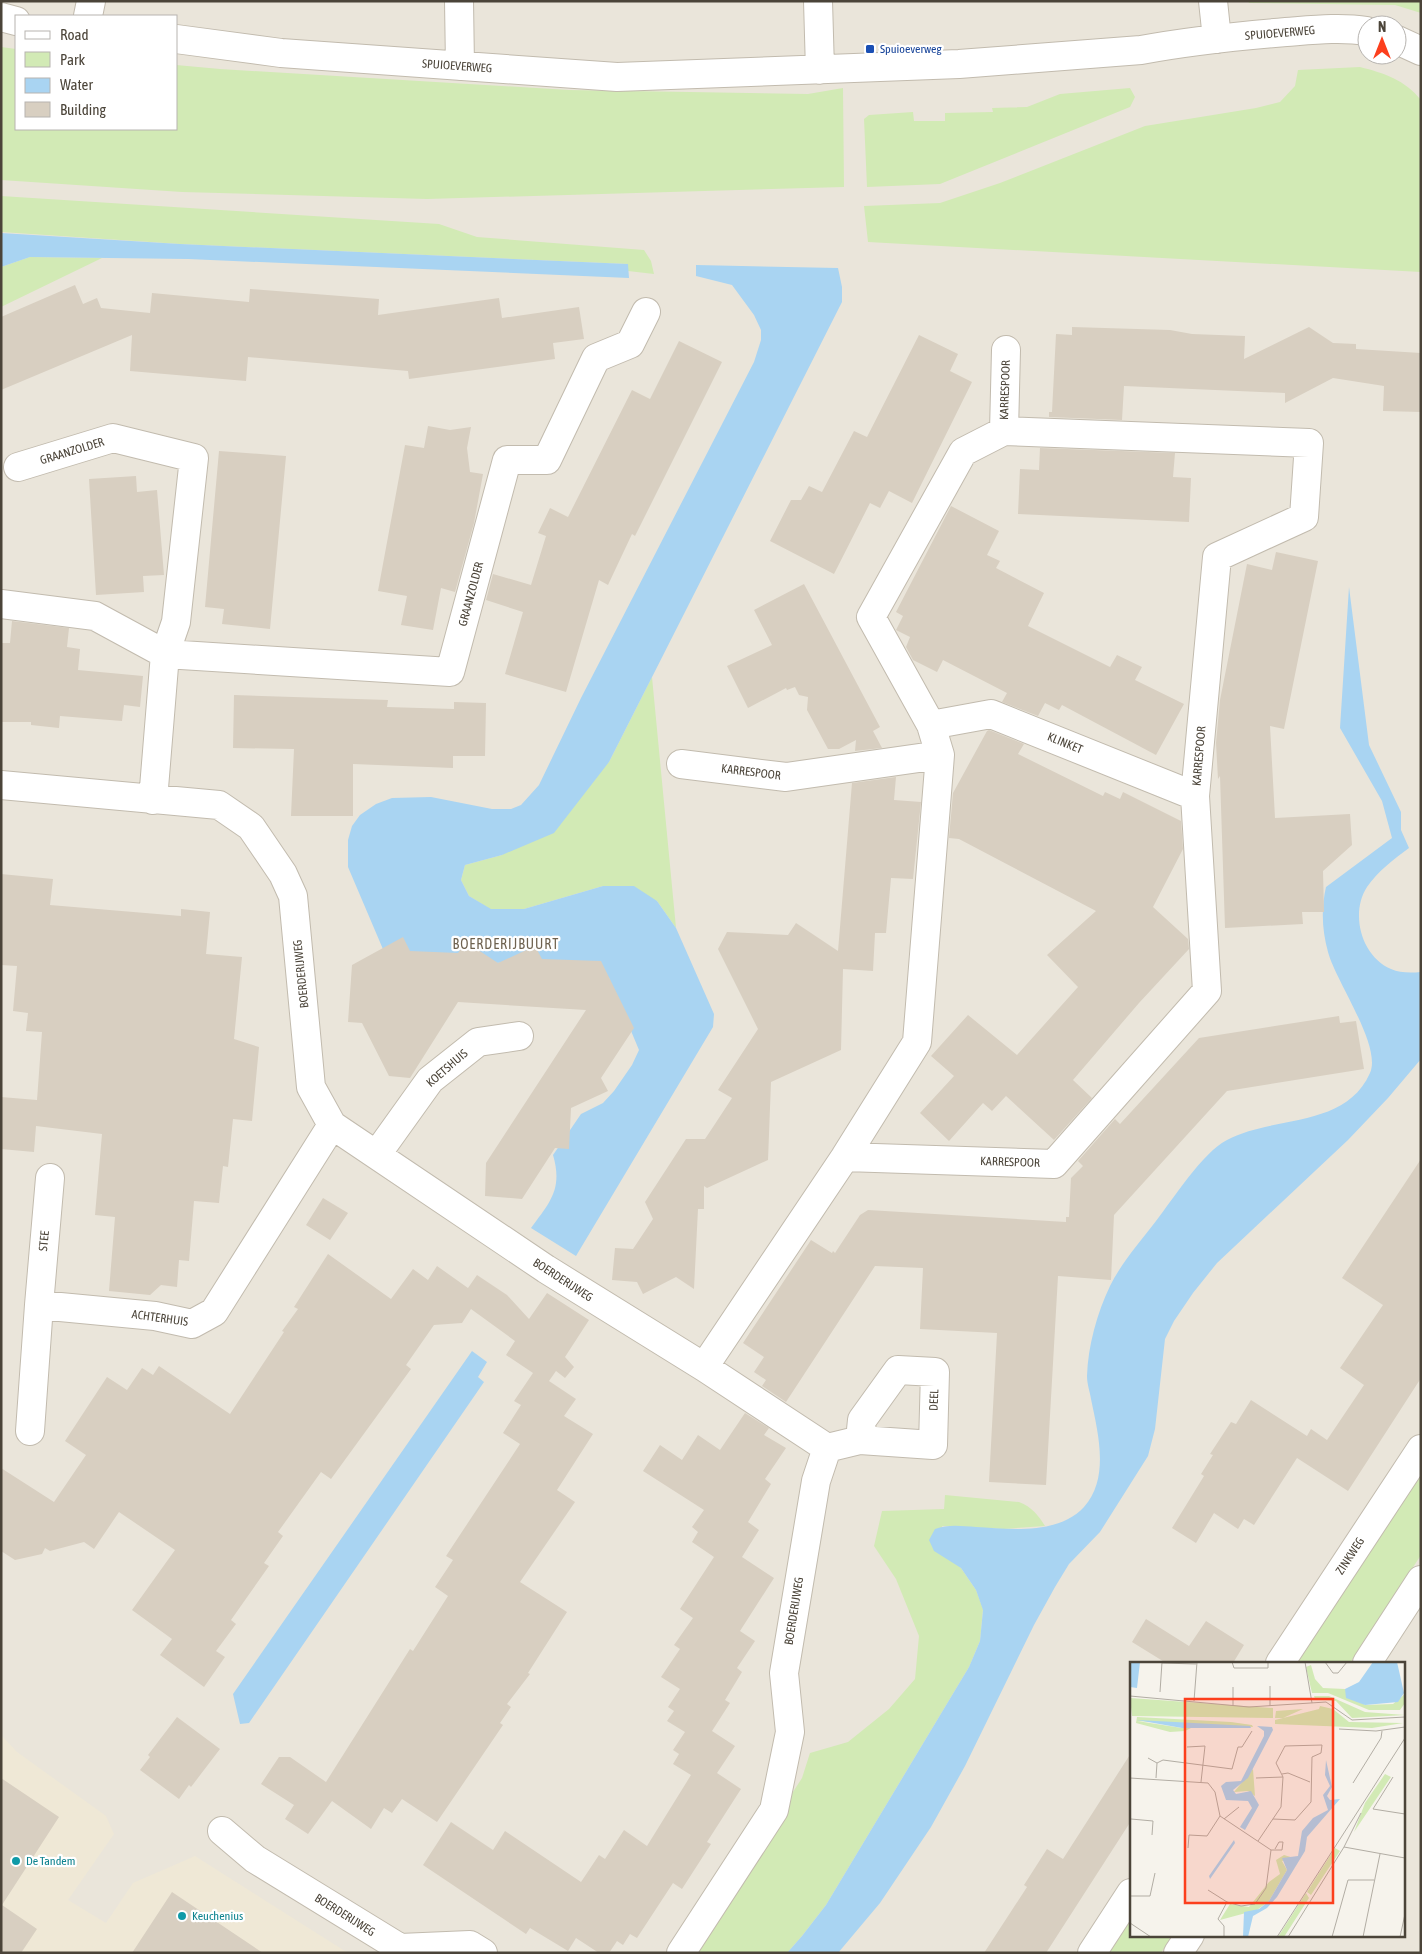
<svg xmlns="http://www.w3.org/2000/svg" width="1422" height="1954" font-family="'Asap Condensed',sans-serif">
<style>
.residential{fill:#eae5da;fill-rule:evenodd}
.education{fill:#efe8d6}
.green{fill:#d2eab5}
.water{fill:#a9d4f2}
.building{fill:#d8cfc1}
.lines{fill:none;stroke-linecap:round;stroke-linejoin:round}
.minor-casing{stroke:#c2bbae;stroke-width:30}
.minor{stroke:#fff;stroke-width:28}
.transit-dot{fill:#1a4fb4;stroke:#fff;stroke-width:2}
.culture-dot{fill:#0f9aa8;stroke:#fff;stroke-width:2}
.labels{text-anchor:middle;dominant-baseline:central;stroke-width:4.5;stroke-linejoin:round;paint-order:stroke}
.street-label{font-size:12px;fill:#4b4439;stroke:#fff}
.transit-label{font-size:12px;fill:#164399;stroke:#fff;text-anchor:start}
.culture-label{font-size:12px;fill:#0d838f;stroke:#fff;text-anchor:start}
.neighbourhood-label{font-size:14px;letter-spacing:1px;fill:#6e6250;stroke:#fff}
.inset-road{fill:none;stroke:#b2ada4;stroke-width:1}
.view{fill:#fc3f1d;fill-opacity:0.15;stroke:#fc3f1d;stroke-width:2.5}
.inset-edge{fill:none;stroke:#4b4439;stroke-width:2.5}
</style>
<rect width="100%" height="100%" fill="#f6f3ec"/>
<path class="residential" d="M1,1H1421V1953H1ZM16,16H176V129H16ZM1367,25H1397V55H1367ZM1131,1663H1403V1935H1131Z"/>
<path class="education" d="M1,1735L17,1752L106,1816L114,1834L68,1900L106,1923L133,1883L195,1856L348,1953H1Z"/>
<path class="green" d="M1248,1H1421V13L1395,5L1249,3Z
M1,47L16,49V129H176V65L220,69L569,90L808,94L843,88L844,187L427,199L182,192L1,180Z
M1360,67C1384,73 1405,80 1421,100V272L868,242L864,206L940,203L1000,183L1145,126L1256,108L1280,102L1295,86L1298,70Z
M1130,88L1135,97L1130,107L940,184L867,187L864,119L869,115L913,112L914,121H945V113L993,112L992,108L1027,107L1060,94Z
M1,196L439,224L477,237L644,250L651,261L654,274L628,271V264L180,244L1,232Z
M30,257L102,258L1,307V267Z
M652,677L676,928L657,901L603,886L524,909H490L469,896L461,880L465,865L502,855L609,762Z
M1421,1467V1555L1350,1663H1293Z
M945,1495L1019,1502C1032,1507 1038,1515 1045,1526L1004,1529L942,1526L954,1562L961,1568L976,1590L983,1609L980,1641L969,1667L826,1905L802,1936L787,1953H689L802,1778L810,1753L848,1742L889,1709L915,1679L919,1636L896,1579L874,1546L882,1511L944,1509Z
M1131,1914V1935H1173L1161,1953H1106Z"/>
<path class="water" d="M1,233L180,244L628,264L629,278L188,259L30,257L1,267Z
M696,265L838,268L842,287V302L609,762L554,833L502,855L465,865L461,880L469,896L491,909H524L603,886H634L657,901L676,928L714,1014L713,1027L576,1256L531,1228C550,1202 563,1189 553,1155L581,1114L603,1103L614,1091L632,1065L639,1050L609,978L537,961L391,968L348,867V840L352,826L360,815L376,804L392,798L431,797L492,809H511L521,805L539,785L581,698L754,362L761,340V330L754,315L732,285L696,276Z
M1349,587L1369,745L1401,812V830L1409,848C1394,859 1378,871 1367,887C1350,913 1361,956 1391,969C1400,973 1410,973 1421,972V1059L1388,1098L1348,1140L1217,1263L1193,1293L1174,1321L1165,1339L1155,1429L1148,1456L1100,1532L1069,1564L1055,1587L1034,1625L965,1766L931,1827L880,1903L838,1953H787L802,1936L826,1905L969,1667L980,1641L983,1610L976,1590L961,1568L934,1551L929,1540L935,1529C948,1524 962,1526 976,1527C1010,1529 1058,1535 1084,1507C1110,1478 1098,1433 1091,1399C1090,1392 1087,1384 1087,1376C1088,1346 1097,1313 1110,1286C1122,1262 1140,1242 1156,1221C1174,1198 1202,1153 1227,1140C1273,1115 1345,1129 1370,1073C1382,1046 1336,982 1328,952C1322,930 1321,909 1326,887L1392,838L1382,801L1340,728Z
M472,1351L487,1362L478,1377L484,1382L249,1723L240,1724L233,1694Z"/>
<path class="building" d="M75,285L83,304L97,298L101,308L150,313L152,293L249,302L250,289L379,299L378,315L499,298L502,318L579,307L584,339L553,343L555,359L409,379L408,371L248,357L246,381L130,371L132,335L1,390V317Z
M1072,327L1170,330L1192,334L1245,336L1244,359L1309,327L1333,343L1356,344V349L1421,353V412L1383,411L1384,386L1333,378L1285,403V393L1124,386L1122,420L1049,417V412H1052L1056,334L1072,335Z
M919,335L958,354L950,371L972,382L912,503L889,491L880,508L870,503L834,574L770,541L791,500H801L809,486L822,492L854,431L867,437Z
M679,341L722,362L635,536L632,534L608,585L599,580L566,692L505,674L523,612L486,600L493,574L531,585L546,536L538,533L550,508L568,517L632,390L650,399Z
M428,426L450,430L471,427L467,448L470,472L483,474L474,523L455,592L441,588L433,630L401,625L407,596L378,591L405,445L424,448Z
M1040,448L1175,453L1173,477L1191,478L1189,522L1018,514L1020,469L1039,470Z
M219,451L286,456L270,629L222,624L224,609L205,607Z
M136,476L137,492L157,490L164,575L143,576L144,592L96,595L89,479Z
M951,506L999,531L987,555L1000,561L996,568L1044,593L1028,626L1110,667L1117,655L1142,667L1135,680L1184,704L1156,755L1062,705L1059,710L1045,703L1038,716L1002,702L1007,693L943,660L937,672L913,660L906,647L910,637L896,630L903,616L896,612Z
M1276,552L1318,561L1284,729L1270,726L1275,818L1350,814L1352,845L1323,871L1324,912H1302L1303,924L1225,928L1220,776L1218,779L1216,743L1220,700L1247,564L1272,570Z
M804,584L880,727L873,731L882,748L855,751L856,740L839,749H828L807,710L808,697L799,695L795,687L787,690L786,688L748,708L727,666L772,645L754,610Z
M12,621L69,628L67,647L80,649L78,670L143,676L140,707L124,705L122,721L60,716L59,728L31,725V722H1V643H10Z
M234,695L388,700L387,707L454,709V702L486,703L485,756H453V768L353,764V816H291L294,749L233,748Z
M989,730L1024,744L1018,754L1103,796L1105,792L1120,799L1123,792L1181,821L1183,849L1153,907L1188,939L1189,949L1139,1003L1073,1080L1092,1098L1054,1140L1006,1096L992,1111L983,1103L949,1141L920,1113L954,1076L931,1056L968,1015L1017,1055L1078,987L1047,955L1096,911L959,839L949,838L953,793L987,731Z
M896,777L894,800L921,802L913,879L891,878L886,933H875L873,971L843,969L841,1050L771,1082L768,1160L707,1188L704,1186V1209H698L694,1289L676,1277L643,1294L637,1282L612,1280L615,1248L633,1249L653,1219L645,1202L686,1139H705L715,1124L732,1098L718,1090L758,1029L718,949L727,932L788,935L796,923L838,951L852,783Z
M1,874L53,879L50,905L181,916V909L210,912L206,954L242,957L234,1039L259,1047L252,1121L233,1119L228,1167L223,1166L219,1203L194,1201L189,1261L179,1260L177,1287L161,1285L150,1295L109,1291L115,1217L95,1215L102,1134L36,1126L34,1152L1,1149V1097L37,1100L42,1032L26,1031L28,1013L13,1011L17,966L1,965Z
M403,937L410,951L458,953L466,942L498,963L535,946L542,959L601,961L634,1028L601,1078L608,1091L571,1108L569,1149L555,1148L522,1199L485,1196L486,1163L586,1010L458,1002L410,1078L389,1076L362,1023L348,1022L352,965Z
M1339,1016L1340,1023L1356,1021L1364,1069L1227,1091L1114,1215L1111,1280L1058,1276L1046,1485L989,1482L997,1333L920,1329L923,1268L875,1266L786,1402L762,1386L766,1380L754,1372L764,1357L743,1343L811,1240L832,1253L833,1251L835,1253L860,1215L868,1210L1066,1222V1217H1069L1071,1178L1083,1166L1078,1161L1115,1119L1120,1124L1199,1038Z
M1421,1159V1378L1348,1491L1297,1458L1254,1525L1244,1519L1238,1529L1214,1513L1196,1543L1172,1528L1204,1476L1201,1474L1213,1455L1210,1454L1231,1422L1236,1424L1251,1400L1307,1436L1311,1429L1327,1440L1364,1385L1340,1368L1383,1305L1342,1278Z
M323,1198L348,1213L330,1240L306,1225Z
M328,1254L391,1299L413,1269L428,1280L437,1266L468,1288L477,1275L507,1295L529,1319L547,1293L589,1320L565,1357L574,1367L565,1378L556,1371L549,1381L576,1399L564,1416L593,1434L557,1490L575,1502L520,1582L567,1612L528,1673L530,1674L507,1704L511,1707L500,1723L503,1725L437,1822L402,1799L392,1813L384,1808L371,1829L332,1801L308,1834L285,1819L294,1805L261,1784L279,1757H290L326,1782L410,1649L413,1651L448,1596L435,1587L453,1560L446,1556L520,1444L503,1433L521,1405L514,1401L533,1373L506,1355L515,1341L471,1309L462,1323L434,1325L406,1365L411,1369L331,1479L321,1472L278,1532L283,1536L264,1563L269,1566L231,1620L236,1624L216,1651L225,1657L204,1687L160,1655L172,1639L132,1610L175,1550L119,1512L94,1549L84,1542L50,1551L45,1548L42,1554L15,1560L1,1551V1468L54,1502L86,1455L65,1441L107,1377L127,1390L142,1368L153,1375L159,1366L230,1414L284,1332L282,1331L298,1309L294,1307Z
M745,1413L769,1428L764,1435L786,1448L765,1479L771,1484L748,1522L759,1530L742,1557L774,1578L740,1631L755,1641L737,1668L742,1672L725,1700L730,1703L712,1731L735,1746L717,1773L741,1789L707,1842L711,1844L682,1889L673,1883L637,1938L630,1934L623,1945L617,1941L609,1953H599L576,1938L568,1951L530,1928L526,1934L423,1865L451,1822L493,1850L505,1831L581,1882L599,1855L605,1859L624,1830L647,1846L691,1775L673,1764L679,1754L673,1750L685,1732L667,1721L674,1711L668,1707L680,1689L661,1677L680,1649L674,1645L693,1618L680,1609L714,1557L692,1542L698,1532L692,1527L704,1510L643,1471L660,1445L682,1460L698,1435L720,1450Z
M1146,1619L1189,1646L1206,1621L1244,1645L1233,1663H1166L1132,1642Z
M177,1717L220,1749L191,1787L189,1785L179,1799L140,1770L150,1757L148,1755Z
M1131,1753V1821L1046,1953H984L1027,1887L1024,1885L1047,1849L1063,1859Z
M1,1778L59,1817L2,1905L37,1929L21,1953H1Z
M172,1892L263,1953H132Z"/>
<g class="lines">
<defs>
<path id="minor" d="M459,1L460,66
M818,1L820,70
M1213,1L1217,39
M88,16L91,1
M1,17L16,21
M176,39L281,53L617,77L959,64L1141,50C1189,41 1238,36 1286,32C1313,30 1340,27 1367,31
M1397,40L1421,51
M1004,431L1006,350
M18,467L113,438L194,458L176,622L165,654L153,800
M1,604L95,616L165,654L450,672L507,460H547L596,358L630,344L646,312
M931,725L991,714L1195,796
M681,764L786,777L940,755
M1,785L219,805L251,827L283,874L293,896L311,1087L332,1125L546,1269L704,1367L827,1448L816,1481L784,1673L790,1732L774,1810L681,1953
M377,1154L430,1080L478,1042L519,1036
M39,1305L50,1178
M704,1367L845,1157L917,1042L940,755L931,725L871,617L963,452L1004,431L1309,443L1304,517L1217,557L1195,796L1207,991L1054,1164L845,1157
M30,1431L39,1305L155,1316L192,1324L214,1312L332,1125
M827,1448L860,1440L933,1445L935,1372L898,1370L862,1420L860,1440
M1280,1663L1421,1449
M1367,1663L1421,1580
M222,1831L255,1859L400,1948L470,1945L483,1953
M1092,1953L1131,1893
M1178,1953L1190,1935"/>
</defs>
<use href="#minor" class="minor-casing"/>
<use href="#minor" class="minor"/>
</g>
<rect class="transit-dot" x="865" y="44" width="10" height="10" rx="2.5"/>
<g class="culture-dot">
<circle cx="16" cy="1861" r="5"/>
<circle cx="182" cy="1916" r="5"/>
</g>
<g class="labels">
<g class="street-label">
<text transform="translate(1280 33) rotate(-5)">SPUIOEVERWEG</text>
<text transform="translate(457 66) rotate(4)">SPUIOEVERWEG</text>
<text transform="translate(1005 390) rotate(-88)">KARRESPOOR</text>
<text transform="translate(72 451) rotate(-17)">GRAANZOLDER</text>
<text transform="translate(471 594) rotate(-75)">GRAANZOLDER</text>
<text transform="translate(1065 743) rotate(22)">KLINKET</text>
<text transform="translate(1199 756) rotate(-85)">KARRESPOOR</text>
<text transform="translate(751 772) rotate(7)">KARRESPOOR</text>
<text transform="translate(301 974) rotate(-96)">BOERDERIJWEG</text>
<text transform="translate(447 1068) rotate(-41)">KOETSHUIS</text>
<text transform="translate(1010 1162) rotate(2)">KARRESPOOR</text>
<text transform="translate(44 1241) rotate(-85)">STEE</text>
<text transform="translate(563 1280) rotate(33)">BOERDERIJWEG</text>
<text transform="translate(160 1318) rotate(8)">ACHTERHUIS</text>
<text transform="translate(934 1400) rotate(-88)">DEEL</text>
<text transform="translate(1350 1556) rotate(-57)">ZINKWEG</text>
<text transform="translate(794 1611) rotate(-81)">BOERDERIJWEG</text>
<text transform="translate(345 1915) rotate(32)">BOERDERIJWEG</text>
</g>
<g class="transit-label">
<text x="880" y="49">Spuioeverweg</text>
</g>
<g class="culture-label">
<text x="26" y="1861">De Tandem</text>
<text x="192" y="1916">Keuchenius</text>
</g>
<g class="neighbourhood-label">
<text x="506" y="944">BOERDERIJBUURT</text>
</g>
</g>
<g transform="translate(1130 1662)">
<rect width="275" height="275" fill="#f6f3ec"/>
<path d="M181,3L185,17L193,26L215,27L235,43L263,42L275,32V41L270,48H239L198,31H182L176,5ZM184,34H199L235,50L275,53L222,56L206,39L185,37ZM0,36L143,46V56L2,54ZM190,44L203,47L219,60L273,61L242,66L145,62V58L189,47ZM173,47L153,56H145L146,49ZM7,55L101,60L122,63L123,65L7,59L52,66L65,64L55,69L40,70L6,61ZM123,107L125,134L118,129L104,130ZM255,112L261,115L224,170L235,141ZM205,186L210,189L181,233L177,230ZM154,193L164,196L152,199L157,208L139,239L127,248L90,258L100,242L119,245L139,220L150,212L146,198ZM176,231L179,236L154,275H148Z" fill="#d2eab5"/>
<path d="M0,0H10L7,26L0,25ZM243,0H267L274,31L268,40L235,43L216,36L215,27L229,20ZM7,58L120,64L121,66H52ZM127,64L142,65L143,68L118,116L103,128L106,132L121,129L129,143L115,168L110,165L122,146L118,139L96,138L91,124L96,120L111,119L134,74V69ZM196,98L202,125L197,134L200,138L210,137L177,175L175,189L147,235L137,246L123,254L118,275H113L114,250L129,247L139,239L157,208L152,196L168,194L172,169L183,156L198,148L193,133L200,124L195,113ZM104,178L105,181L80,217L79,214Z" fill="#a9d4f2"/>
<path class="inset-road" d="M102,0L104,6H138V0M175,0L182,41M195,0L203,11H208L217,0M32,1L66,2M140,24V44M103,25V44M30,30L32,0M0,34L119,45L196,40L222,58L275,55M64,39L67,0M209,67L246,69L275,65M57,85L75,84L71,120M18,96L27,101L33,98L102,107L108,85H112L122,69M152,112L158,111L180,120M263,115L243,147L275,152M0,116L78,121L85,130L90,154L141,188L136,226L125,242L111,244L97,240L78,228M26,116L27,101M126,116L153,115M223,121L251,76L252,69M0,144V189M1,157L23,159L22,173M94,157L109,145M128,179L151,145L153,115L146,101L155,84L192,83L191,91L182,95L181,140L165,158L143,157M214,185L275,196M58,186L59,173L77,174L90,154M141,188H152L153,180H149L145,187M0,234H20L25,211M0,261L21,275M94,275V264L88,257L97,240M147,275L275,76M158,275L214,185L231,151M202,275L218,218H244M233,275L250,192M270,275L275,252"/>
<path class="view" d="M55,37H203V241H55Z"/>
<rect width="275" height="275" class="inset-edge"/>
</g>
<rect width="1422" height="1954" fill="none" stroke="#4b4439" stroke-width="5"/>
<rect x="15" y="15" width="162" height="115" fill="#ffffff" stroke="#b7b4b0"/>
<rect x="25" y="31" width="25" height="8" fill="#ffffff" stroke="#b7b4b0"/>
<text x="60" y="40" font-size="15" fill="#4b4439">Road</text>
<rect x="25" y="52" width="25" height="15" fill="#d2eab5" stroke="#b7b4b0"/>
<text x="60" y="65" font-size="15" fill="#4b4439">Park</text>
<rect x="25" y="78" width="25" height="15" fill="#a9d4f2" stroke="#b7b4b0"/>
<text x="60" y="90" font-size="15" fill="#4b4439">Water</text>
<rect x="25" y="102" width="25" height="15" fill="#d8cfc1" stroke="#b7b4b0"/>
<text x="60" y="115" font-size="15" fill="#4b4439">Building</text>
<g transform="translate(1382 40)"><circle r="24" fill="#ffffff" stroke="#b7b4b0"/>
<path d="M0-4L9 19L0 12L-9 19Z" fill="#fc3f1d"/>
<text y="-8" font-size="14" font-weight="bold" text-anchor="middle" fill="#4b4439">N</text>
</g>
</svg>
